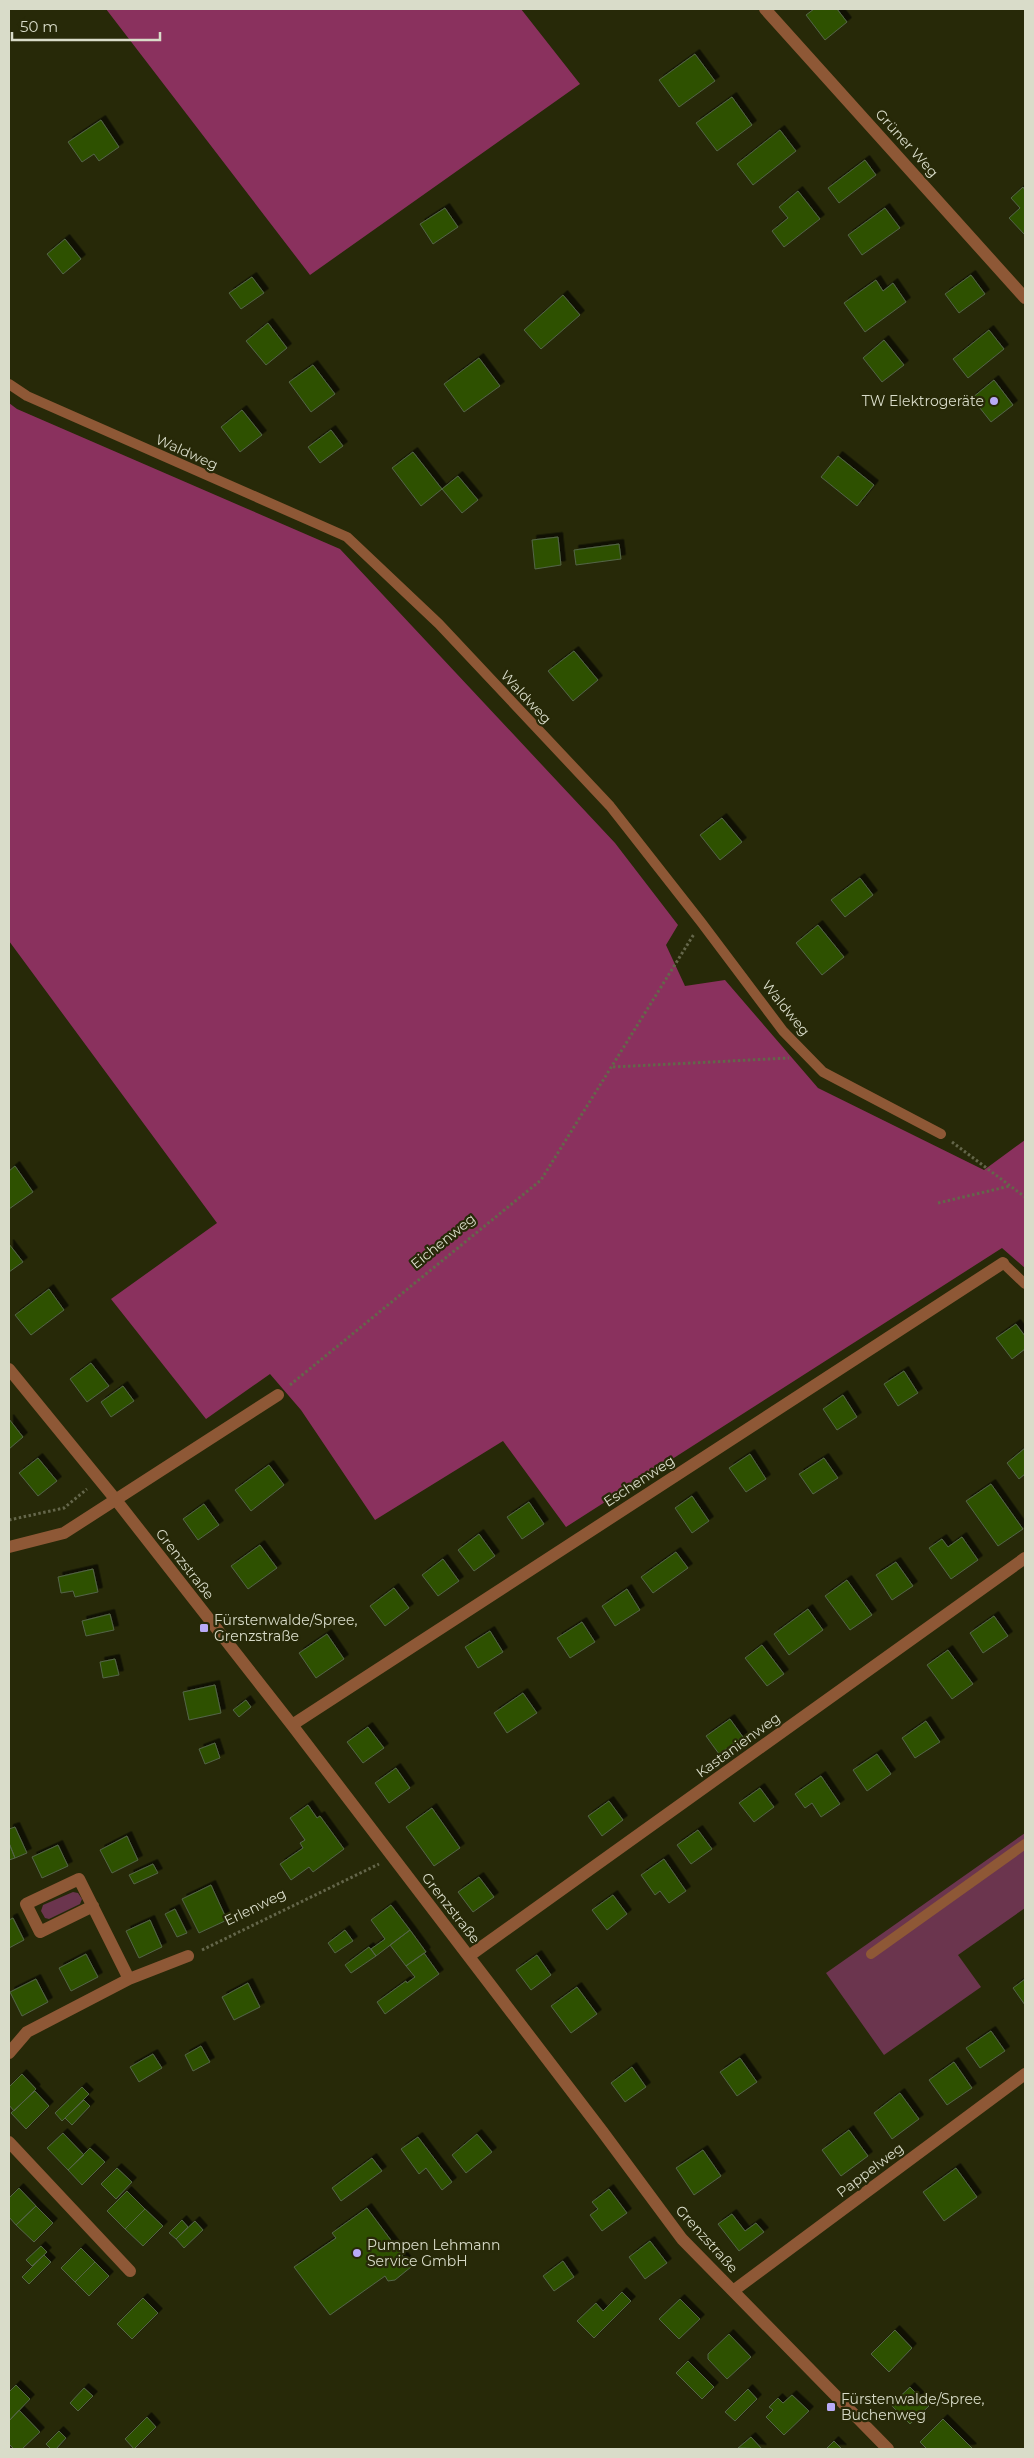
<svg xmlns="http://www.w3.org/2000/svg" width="1034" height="2458" font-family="Montserrat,sans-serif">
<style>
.green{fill:#6b354e}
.forest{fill:#8a315e}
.building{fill:#2f5106;stroke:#546547;filter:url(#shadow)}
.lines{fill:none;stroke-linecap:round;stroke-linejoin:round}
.path{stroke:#64664a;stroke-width:3;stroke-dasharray:2.5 2.5;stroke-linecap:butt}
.service{stroke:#8e5836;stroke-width:10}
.minor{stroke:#8e5836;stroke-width:12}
.poi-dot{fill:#b9abf7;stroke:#272908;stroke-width:2}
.labels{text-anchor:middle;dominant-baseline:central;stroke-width:4.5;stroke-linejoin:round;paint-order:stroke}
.street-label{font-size:14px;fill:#d9dcc9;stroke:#272908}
.poi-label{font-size:14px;fill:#d9dcc9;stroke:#272908;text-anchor:start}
</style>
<defs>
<filter id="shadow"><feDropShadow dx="4.5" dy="-4.5" stdDeviation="0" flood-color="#0009"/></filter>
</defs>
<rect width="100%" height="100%" fill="#272908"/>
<path class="green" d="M1025,1833V1908L958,1955L981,1987L884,2055L826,1973Z
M73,1892L78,1893L82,1899L80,1904L49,1919L45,1918L41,1911L43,1905Z"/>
<path class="forest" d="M106,9H521L580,84L310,275Z
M9,403L17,409L340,549L615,843L678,925L666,945L685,986L725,980L818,1088L984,1170L1025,1140V1268L1002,1248L566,1527L503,1441L375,1520L301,1410L270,1374L206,1419L111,1299L217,1223L9,941Z"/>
<path class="building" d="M814,9H837L847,22L825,40L806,15Z
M695,54L715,81L679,107L659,80Z
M732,97L752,125L717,151L696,123Z
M101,120L119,147L99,161L94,154L82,162L68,142Z
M780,130L796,151L753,185L737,164Z
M865,160L876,175L839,203L828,188Z
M1023,187L1025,190V235L1009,218L1020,208L1011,198Z
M798,191L820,219L784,247L772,231L788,218L779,207Z
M445,208L458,227L433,244L420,224Z
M885,208L900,228L862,255L848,235Z
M65,239L81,259L63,274L47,254Z
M971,275L985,294L959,313L945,294Z
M252,277L264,293L241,309L229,293Z
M876,280L883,291L893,283L906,302L865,332L844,303Z
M563,295L580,315L541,349L524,330Z
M268,323L287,348L266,365L246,341Z
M989,330L1004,349L968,378L953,359Z
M884,340L904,365L882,382L863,358Z
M479,358L500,386L464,412L444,384Z
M313,365L335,394L311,412L289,382Z
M994,380L1013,405L991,422L972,398Z
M242,410L262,435L240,452L221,427Z
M331,430L343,446L320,463L308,447Z
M413,452L442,489L421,506L392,468Z
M838,456L874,485L857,506L821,477Z
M458,476L478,500L462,513L442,489Z
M558,537L561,565L535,569L532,540Z
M619,544L621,559L576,565L574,550Z
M574,651L598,680L573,701L548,671Z
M722,818L742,842L720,860L700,835Z
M860,878L873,895L845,917L831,900Z
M818,925L844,957L822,975L796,943Z
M15,1166L33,1192L9,1209V1171Z
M9,1244L23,1262L9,1272Z
M49,1289L64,1310L31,1335L15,1315Z
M1016,1324L1025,1336V1349L1012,1359L996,1338Z
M91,1363L109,1386L87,1402L70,1379Z
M904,1371L918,1393L898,1406L884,1384Z
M123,1386L134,1401L111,1417L101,1402Z
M843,1395L857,1417L837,1430L823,1409Z
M9,1419L23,1437L9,1449Z
M1025,1448V1474L1019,1479L1007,1463Z
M750,1454L766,1479L746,1492L729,1468Z
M38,1458L57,1481L38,1496L19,1473Z
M824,1458L838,1478L813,1494L799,1474Z
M269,1465L284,1485L251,1511L235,1490Z
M991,1484L1023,1529L998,1546L966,1501Z
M692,1496L709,1521L692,1533L675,1508Z
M529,1502L544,1524L522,1539L507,1517Z
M204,1504L219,1525L198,1540L183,1519Z
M479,1534L495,1556L474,1571L458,1550Z
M962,1537L978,1560L951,1579L929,1548L942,1539L948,1547Z
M260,1545L277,1568L248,1589L231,1566Z
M676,1552L688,1568L653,1593L641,1577Z
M443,1559L459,1581L438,1596L422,1575Z
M896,1562L913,1586L892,1600L876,1575Z
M93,1569L98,1592L75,1597L73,1591L61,1593L58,1577Z
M847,1580L872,1615L850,1630L825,1596Z
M394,1588L409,1608L385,1626L370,1606Z
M627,1589L640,1610L615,1626L602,1606Z
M808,1609L823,1630L789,1655L774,1634Z
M110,1614L114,1630L86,1636L82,1621Z
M994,1616L1008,1636L983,1653L970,1633Z
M582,1622L595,1642L570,1658L557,1638Z
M490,1631L503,1652L478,1668L465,1647Z
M327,1634L344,1659L316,1678L299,1653Z
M762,1645L784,1674L767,1686L745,1658Z
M948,1650L973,1684L952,1699L927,1665Z
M115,1659L119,1675L103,1678L100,1662Z
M215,1685L221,1713L189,1720L183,1692Z
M523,1693L537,1713L507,1733L494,1713Z
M246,1700L251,1707L239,1717L233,1710Z
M730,1719L743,1737L719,1754L706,1736Z
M926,1721L940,1742L915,1758L902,1738Z
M368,1727L384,1748L363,1763L347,1742Z
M215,1743L220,1758L205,1764L199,1749Z
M877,1754L891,1774L867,1791L853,1770Z
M396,1768L410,1788L389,1803L375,1783Z
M821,1776L840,1804L821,1817L812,1803L805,1808L795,1794Z
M760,1788L774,1807L754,1822L739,1803Z
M609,1801L623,1820L602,1836L588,1816Z
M308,1805L317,1818L320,1816L344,1849L313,1872L309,1867L291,1880L280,1864L303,1848L300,1843L305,1840L290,1818Z
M432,1808L460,1848L434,1866L406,1827Z
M15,1827L27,1853L15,1858L9,1843V1829Z
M698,1830L712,1849L691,1864L677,1845Z
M127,1836L138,1860L112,1873L100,1850Z
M9,1843L15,1858L9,1860Z
M58,1845L68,1866L42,1878L32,1857Z
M664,1859L686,1891L669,1903L660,1891L655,1895L641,1875Z
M153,1864L158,1873L134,1884L129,1875Z
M479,1877L494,1897L473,1912L458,1892Z
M211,1885L227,1920L199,1933L182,1899Z
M613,1895L627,1914L607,1930L592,1910Z
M391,1905L410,1930L376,1956L371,1949L385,1939L371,1920Z
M175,1909L187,1933L177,1937L165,1914Z
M13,1918L24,1940L9,1948V1920Z
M150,1920L162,1947L139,1958L126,1931Z
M345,1930L353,1941L335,1953L328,1943Z
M410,1930L426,1952L406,1966L390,1945Z
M369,1947L376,1956L351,1973L345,1965Z
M424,1953L439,1974L385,2014L377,2002L406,1981L407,1983L415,1977L406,1966Z
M86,1954L98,1977L71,1991L59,1968Z
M537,1955L551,1975L531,1990L516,1970Z
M36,1979L48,2002L22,2016L10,1992Z
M1025,1979V2005L1013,1988Z
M248,1983L260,2007L234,2020L222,1997Z
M577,1987L597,2014L571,2033L551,2006Z
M991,2031L1005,2051L980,2068L966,2048Z
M201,2046L210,2062L193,2071L185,2055Z
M153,2054L162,2068L139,2082L130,2067Z
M740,2058L757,2082L737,2096L720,2072Z
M954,2062L972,2088L947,2105L929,2080Z
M632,2067L646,2087L625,2102L611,2083Z
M22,2074L36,2089L14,2111L9,2105V2087Z
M82,2087L89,2094L62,2121L55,2113Z
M35,2091L49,2106L26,2129L11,2113Z
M900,2093L919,2119L892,2139L874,2113Z
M84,2100L90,2106L72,2125L65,2118Z
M849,2130L868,2156L841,2176L822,2150Z
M63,2133L84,2155L68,2170L47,2148Z
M477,2134L492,2152L466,2173L452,2155Z
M418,2137L452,2182L442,2190L426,2168L419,2174L401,2149Z
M90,2148L105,2162L82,2185L68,2170Z
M703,2150L721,2176L694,2195L676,2168Z
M372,2158L382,2171L341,2201L332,2188Z
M117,2168L132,2182L116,2199L101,2184Z
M956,2168L977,2197L944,2221L923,2192Z
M19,2188L36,2206L16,2225L9,2217V2198Z
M609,2189L627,2213L602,2231L590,2215L598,2209L592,2202Z
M127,2191L145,2209L125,2229L107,2211Z
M36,2206L53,2223L34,2242L16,2225Z
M367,2208L411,2267L395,2280L388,2281L385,2276L330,2315L294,2267L336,2238L332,2233Z
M145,2209L163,2226L143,2246L125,2229Z
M732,2214L745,2231L756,2223L764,2232L739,2251L718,2224Z
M182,2220L188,2227L176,2239L169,2233Z
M195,2221L203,2230L184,2248L176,2239Z
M650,2241L667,2263L645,2279L629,2257Z
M41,2246L47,2252L32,2266L26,2260Z
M81,2248L95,2262L75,2282L61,2268Z
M44,2255L51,2262L29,2284L22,2277Z
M563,2261L574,2277L554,2291L543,2276Z
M95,2262L109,2276L89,2296L75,2282Z
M622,2292L631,2301L594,2338L577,2321L596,2303L603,2311Z
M143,2298L158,2313L132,2339L117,2324Z
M680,2299L700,2319L679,2339L659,2319Z
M895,2330L912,2348L889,2372L871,2354Z
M729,2334L751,2357L727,2379L708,2359V2354Z
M688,2361L714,2387L702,2399L676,2373Z
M16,2385L30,2399L9,2421V2392Z
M910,2387L929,2406L910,2424L891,2405Z
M84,2388L93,2396L78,2411L70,2403Z
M748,2389L757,2399L735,2421L725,2412Z
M792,2395L809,2411L784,2435L766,2417L773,2410L769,2407L778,2398L783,2403Z
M19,2410L40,2432L22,2449H14L9,2444V2421Z
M147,2417L156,2427L134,2449L125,2439Z
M943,2419L972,2448L970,2449H927L920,2442Z
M59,2431L66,2438L56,2449H51L46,2444Z
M751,2437L762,2449L738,2448Z
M834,2441L842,2449H826Z"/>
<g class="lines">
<path class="path" d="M613,1067L789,1058
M952,1142L1025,1197
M938,1203L1010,1186
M290,1385L541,1180L694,934
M9,1520L64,1508L87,1489
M202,1950L379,1864"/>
<path class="service" d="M9,384L27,396L347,537L439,624L610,806L701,922L783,1031L823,1072L941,1134
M1003,1263L1025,1284
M871,1954L1025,1844"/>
<path class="minor" d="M765,9L1025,298
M9,1369L116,1500L292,1725L602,2131L682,2239L888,2449
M9,1547L64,1533L278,1395
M292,1725L1003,1263
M93,1906L40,1932L26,1904L79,1879L129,1979
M469,1956L1025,1558
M9,2053L27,2032L129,1979L188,1956
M9,2142L130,2271
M733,2291L1025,2074"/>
</g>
<g class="poi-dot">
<circle cx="994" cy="401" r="5"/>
<rect x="199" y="1623" width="10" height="10" rx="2.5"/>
<circle cx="357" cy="2253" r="5"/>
<rect x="826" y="2402" width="10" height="10" rx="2.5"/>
</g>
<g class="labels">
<g class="street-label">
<text transform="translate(907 143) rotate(48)">Grüner Weg</text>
<text transform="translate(187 452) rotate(24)">Waldweg</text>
<text transform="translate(526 697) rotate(47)">Waldweg</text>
<text transform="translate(786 1008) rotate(51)">Waldweg</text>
<text transform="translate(443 1241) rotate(-39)">Eichenweg</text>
<text transform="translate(639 1481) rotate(-33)">Eschenweg</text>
<text transform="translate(185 1564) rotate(52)">Grenzstraße</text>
<text transform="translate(738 1745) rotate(-36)">Kastanienweg</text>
<text transform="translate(255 1907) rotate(-26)">Erlenweg</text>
<text transform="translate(451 1908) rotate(52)">Grenzstraße</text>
<text transform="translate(870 2170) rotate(-37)">Pappelweg</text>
<text transform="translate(707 2239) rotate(48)">Grenzstraße</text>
</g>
<g class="poi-label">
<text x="984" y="401" text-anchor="end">TW Elektrogeräte</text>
<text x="214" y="1620">Fürstenwalde/Spree,<tspan x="214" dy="16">Grenzstraße</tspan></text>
<text x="367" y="2245">Pumpen Lehmann<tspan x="367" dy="16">Service GmbH</tspan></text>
<text x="841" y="2399">Fürstenwalde/Spree,<tspan x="841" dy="16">Buchenweg</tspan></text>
</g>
</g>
<rect width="1034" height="2458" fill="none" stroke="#d9dcc9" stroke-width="20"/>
<path d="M12 32v8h148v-8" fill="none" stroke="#d9dcc9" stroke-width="2.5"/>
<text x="20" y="32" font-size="15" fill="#d9dcc9" stroke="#272908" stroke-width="4" paint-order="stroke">50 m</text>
</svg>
